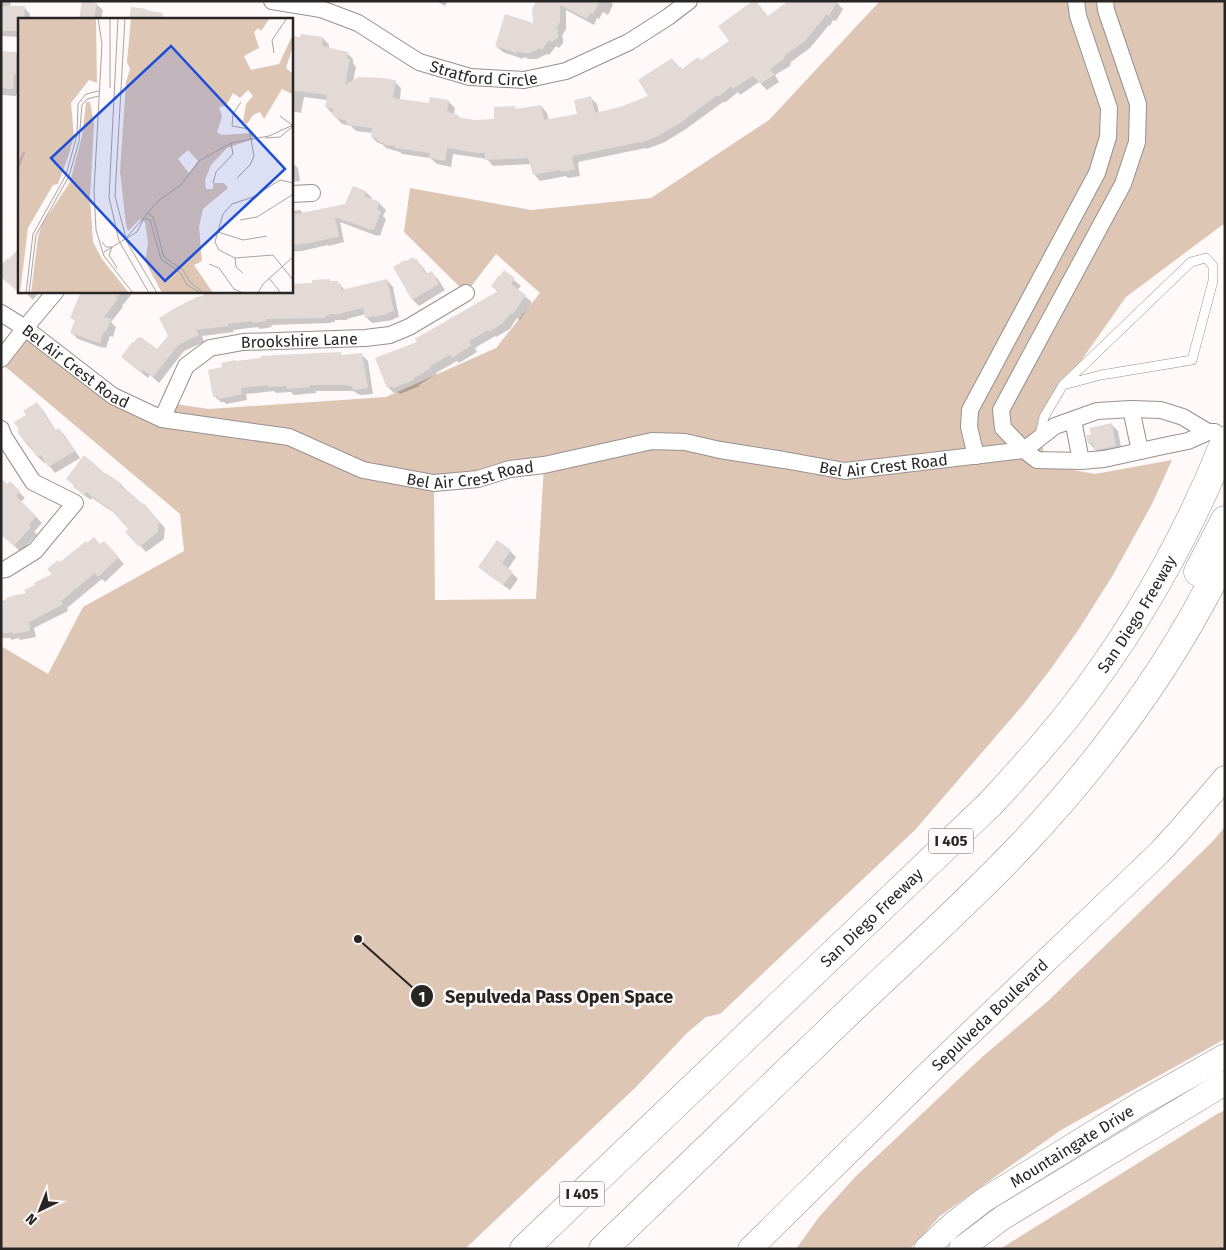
<svg xmlns="http://www.w3.org/2000/svg" width="1226" height="1250" font-family="'Fira Sans',sans-serif">
<style>
.green{fill:#dec6b5;fill-rule:evenodd}
.shadow{fill:#0003}
.building{fill:#e3dad7}
.lines{fill:none;stroke-linecap:round;stroke-linejoin:round}
.lane-casing{stroke:#98908f;stroke-width:10}
.street-casing{stroke:#98908f;stroke-width:18}
.secondary-casing{stroke:#98908f;stroke-width:25}
.highway-casing{stroke:#98908f;stroke-width:29}
.lane{stroke:#fff;stroke-width:9}
.street{stroke:#fff;stroke-width:16}
.secondary{stroke:#fff;stroke-width:24}
.highway{stroke:#fff;stroke-width:28}
.labels{text-anchor:middle;dominant-baseline:central;stroke-width:5;stroke-linejoin:round;paint-order:stroke}
.shield{fill:#fff9f9;stroke:#686565;stroke-width:1}
.shield-label{font-size:15px;font-weight:bold;fill:#282525}
.street-label{font-size:16px;fill:#282525;stroke:#fff9f9}
.inset-river{fill:none;stroke:#c8a6b9;stroke-width:2.5}
.inset-road{fill:none;stroke:#a9a4a4;stroke-width:1}
.view{fill:#1d4ed8;fill-opacity:0.15;stroke:#1d4ed8;stroke-width:2.5}
.inset-edge{fill:none;stroke:#282525;stroke-width:2.5}
.leader{fill:none;stroke:#282525;stroke-width:2}
.callout-dot{fill:#282525;stroke:#fff9f9;stroke-width:2}
.mark-label{font-size:15px;text-anchor:middle;font-weight:bold;fill:#fff}
.callout-label{font-size:18px;text-anchor:middle;font-weight:bold;fill:#282525;stroke:#fff9f9;stroke-width:5;stroke-linejoin:round;paint-order:stroke}
</style>
<rect width="100%" height="100%" fill="#fff9f9"/>
<path class="green" d="M880,1H1225V223L1126,297L1038,422L1046,465L1095,474L1172,460L1152,504L1113,575L1079,629L1050,670L1023,705L915,830L720,1014L706,1017L687,1033L636,1087L465,1249H1V646L48,674L83,607L184,551L180,514L1,363L25,328L162,419L169,403L209,409L386,397L496,348L540,293L496,254L466,293L404,232L410,188L531,210L651,198L769,120ZM544,465L536,599L435,600L434,483Z
M1225,827V1039L1061,1130L940,1216L910,1249H796L819,1217L856,1176L981,1058L1048,1001L1211,843Z
M1225,1110V1249H1000L1217,1114Z"/>
<path class="shadow" d="M1,1H11L10,7H24L30,14V19H19V37L1,36Z
M436,1H448L445,6Z
M537,1H613L612,4L613,5L608,15L603,12L599,19L597,18L594,25L566,10V29L562,36L563,38V43L559,48L556,46L549,55L547,54L537,59H529L523,57V59L503,52L496,46L534,24Z
M793,1H838L837,3L843,9L836,21L833,20L830,26L829,25L810,48L791,62L790,66L775,75L779,82L767,90L759,82L740,95L738,92L726,102H723L686,129L665,142L647,149L646,148L578,162L579,164H578L580,176L568,178L566,176L540,181L534,174L531,164L493,166L487,159L453,154L451,167L437,164L430,158L402,154L400,152L386,148L382,144L378,143L372,137L373,133L356,131L351,126L342,124L326,107L327,100L304,97L301,113L291,111V37L323,38L329,45V49L347,53L353,59V63L356,67L353,82L394,81L401,88L400,100L430,104L448,101L455,108L454,114L457,115L461,119L475,121L495,120L514,107L517,110L541,106L547,113L549,121L578,115L590,97L597,104L599,113L620,108L649,97L672,59L682,70L701,62Z
M96,4L103,10L101,19H80Z
M1,53H16L19,56V94H16V96L1,95Z
M291,160V162L298,168L300,181L291,182Z
M366,192L372,198L371,200L379,203L386,210L383,216L386,219L380,236L378,235L377,236L340,222L344,242L329,246L328,245L302,251L291,252V211L300,210L304,214L346,205Z
M416,260L422,266L428,275L432,273L438,279L445,290L419,306L413,300L394,268Z
M504,272L521,286L517,290L532,302L520,320L517,318L510,329L496,337L495,336L475,348L477,352L459,363L457,361L436,373L437,374L419,385L420,386L400,394L398,392L394,393L388,387L419,343L498,292L492,286Z
M1,276L19,291H40L33,300L25,292L22,295Z
M387,280L393,287L399,317L393,319V320L372,323L366,317V314L347,319V320H335V322H331V323L271,325L272,327L260,329L258,327L233,330L234,332L202,336L204,342L184,351L159,383L150,375L148,378L129,363L157,351L169,336L291,291L331,282H337L345,290Z
M87,291H134L122,306L123,307L111,322L116,327L113,337L110,336L106,348L103,347V348L78,339L72,333L76,322L72,318Z
M341,354L343,356L362,355L368,361L373,394L360,395L353,391H316V393L294,395L291,392L276,393L274,391L246,394L247,400L226,404L224,402H221L214,396Z
M37,404L43,410L56,431L59,429L65,436L80,458L55,473L46,462L44,463L38,457L26,443L19,432L27,415Z
M1112,425L1118,431L1122,452L1101,456L1089,443Z
M106,476L121,485L150,511L165,528L164,539L146,552L127,532L130,530L117,515L92,498L91,500L81,493L68,479Z
M10,483L25,498L21,502L42,523L34,532L37,534L21,552L1,534L7,486Z
M101,546L110,549L124,564L105,582L102,579L67,608L68,611L34,628L36,637L20,640L19,638L11,640L10,638H1V602L27,594L54,575L61,564Z
M510,551L516,557L508,569L518,579L510,590L486,573L480,567Z"/>
<path class="building" d="M82,1L97,3L94,19H79Z
M536,1H600L593,14L590,13L587,19L560,5V22L556,29L558,30V37L552,42L549,40L542,50L540,48L530,53H522L517,51L516,53L495,46L505,14L533,23L532,9Z
M753,1H756L768,16L788,1H838L829,16L826,14L823,20H822L804,42L785,55L784,59L770,69L774,75L760,84L753,76L733,89L731,86L720,96H716L680,123L658,136L640,143V142L573,156V158H572L575,169L561,172L560,170L533,175L528,158L485,160V153H477L447,148L445,161L429,158L430,153L395,148V146L385,145V143L379,142L376,138L371,137L372,128L348,125L345,120L335,118V115H332L333,109L325,107L327,95L291,90V36L300,37L301,34L323,37L322,46L348,52L347,59H350L345,85L359,77L383,78L395,80L396,81L393,98L429,103L430,97L449,100L447,112L457,114V117L475,120L494,119V107L515,106V109L541,105L544,120L577,114L574,100L591,96L595,113L620,107L648,96L638,80L672,58L679,68L681,67L682,69L698,57L701,60L729,41L718,26Z
M1,6H25L24,19H19V31H1Z
M131,7L147,9L146,10L163,13L162,19H129Z
M1,51L16,52V74H14L13,89L1,88Z
M353,186L366,191L364,196L380,202L377,210L381,211L374,230L371,229V230L335,217L339,236L337,237L304,244L291,245V215L345,204Z
M19,248V293L1,277V265L8,258L9,259Z
M413,257L414,259L416,258L426,274L432,271L439,284L412,300L393,267L405,260L406,261Z
M504,270L515,278L511,284L526,295L513,314L511,313L503,323L489,332L488,330L469,341L471,346L464,350L452,358L450,355L430,366L431,368L414,378V380L393,388L392,386L387,388L375,358L417,342L415,339L498,291L491,286L499,275L500,276Z
M330,279V281H338V284L341,283V290L387,279L394,311L387,313V314L374,317V316L365,318L363,308L341,313V314H329V316H325V318L266,319V321L252,323V321L228,324V326L196,330L199,335L178,345L153,377L143,370L141,373L121,357L132,342L133,343L138,337L140,338L141,337L157,349L168,336L159,318L175,308L195,298V297L203,296V294L206,293L221,291H291V284L312,283V280Z
M81,291H122L116,299L117,300L104,317L111,319L106,332L104,331L100,343L97,342H96L70,333L75,320L70,318Z
M341,352V355L362,353L368,388L353,390L352,386H347V385H310V387L287,389L286,386L268,387V385L241,388L242,394L233,396L219,399L218,396L213,397L208,370L222,367L221,363L235,360L236,361L261,358V356L277,355Z
M37,402L55,430L59,428L67,441L68,440L75,451L48,467L41,455L37,457L27,442L25,443L17,431L19,430L14,422L26,415L23,411Z
M1112,423L1116,446L1094,450L1093,443L1088,444L1086,435L1091,434L1089,428Z
M84,455L106,474V473L122,484L120,486L134,496L142,504L144,503L159,521L158,532L139,547L125,532L128,529L112,511L86,492L84,495L73,487L74,485L66,479Z
M1,478L7,484L10,481L20,491L16,496L36,516L29,525L31,527L14,546L1,535Z
M94,537L100,544L104,541L119,557L98,577L95,573L61,601L63,604L60,606L29,622L30,631L13,634L12,632L4,634L3,632H1V601L6,600V598L11,597V596L26,593L24,590L35,585L34,583L52,574L47,569L58,560L60,562L86,541L87,543Z
M497,540L511,550L502,563L513,572L503,585L478,567Z"/>
<g class="lines">
<defs>
<path id="lane" d="M1040,435L1044,417L1063,385L1101,375L1192,360L1213,281V266L1206,258L1191,262L1063,385"/>
<g id="street">
<path id="s1" d="M272,1L321,9L358,23L419,62L470,77L524,80L566,71L629,42L668,17L689,1"/>
<path d="M1105,1L1106,10L1138,104L1137,142L1123,184L1001,410L1003,428L1024,450L1037,460L1081,461L1104,459L1168,445L1188,441L1208,432H1215"/>
<path d="M291,194L312,193"/>
<path id="s2" d="M1,313L25,328L113,396L162,419L289,437L363,470L434,483L478,479L510,469L544,465L652,441L685,442L720,450L784,460L845,471L1024,450L1055,426L1097,411L1131,409L1161,410L1183,417L1208,432"/>
<path d="M1,359L25,328L56,291"/>
<path d="M1131,409L1140,451"/>
<path id="s3" d="M162,419L186,366L210,348L243,342L365,338L390,335L409,327L466,293"/>
<path d="M1073,420L1081,461"/>
<path d="M1,429L4,437L33,482L75,503L35,551L6,569L1,570"/>
<path d="M976,456L969,427L970,410L1097,173L1108,137L1109,108L1078,16L1076,1"/>
</g>
<g id="secondary">
<path id="s4" d="M750,1249L939,1063L1159,853L1181,829L1225,778"/>
<path id="s5" d="M926,1249L953,1224L984,1200L1140,1104L1225,1056"/>
<path d="M961,1249L1002,1218L1225,1083"/>
</g>
<g id="highway">
<path d="M1198,572L1225,520"/>
<path id="s6" d="M524,1249L990,804C1017,775 1043,746 1068,715C1133,632 1186,539 1225,441"/>
<path d="M603,1249C687,1169 770,1087 854,1007C910,954 967,903 1020,847C1101,761 1174,663 1225,556"/>
</g>
</defs>
<use href="#lane" class="lane-casing"/>
<use href="#street" class="street-casing"/>
<use href="#secondary" class="secondary-casing"/>
<use href="#highway" class="highway-casing"/>
<use href="#lane" class="lane"/>
<use href="#street" class="street"/>
<use href="#secondary" class="secondary"/>
<use href="#highway" class="highway"/>
</g>
<g class="labels">
<g class="shield">
<rect x="928.5" y="828.5" width="45" height="25" rx="4"/>
<rect x="559.5" y="1181.5" width="45" height="25" rx="4"/>
</g>
<g class="shield-label">
<text x="951" y="841">I 405</text>
<text x="582" y="1194">I 405</text>
</g>
<g class="street-label">
<text stroke="none"><textPath href="#s1" startOffset="228">Stratford Circle</textPath></text>
<text stroke="none"><textPath href="#s3" startOffset="178">Brookshire Lane</textPath></text>
<text stroke="none"><textPath href="#s2" startOffset="92">Bel Air Crest Road</textPath></text>
<text stroke="none"><textPath href="#s2" startOffset="932">Bel Air Crest Road</textPath></text>
<text stroke="none"><textPath href="#s2" startOffset="512">Bel Air Crest Road</textPath></text>
<text stroke="none"><textPath href="#s6" startOffset="885">San Diego Freeway</textPath></text>
<text stroke="none"><textPath href="#s6" startOffset="480">San Diego Freeway</textPath></text>
<text stroke="none"><textPath href="#s4" startOffset="335">Sepulveda Boulevard</textPath></text>
<text stroke="none"><textPath href="#s5" startOffset="179">Mountaingate Drive</textPath></text>
</g>
</g>
<g transform="translate(18 18)">
<rect width="275" height="275" fill="#fff9f9"/>
<path d="M0,0H78V3L79,65L71,62L53,85L56,118L51,136L40,166L35,167L10,210L2,275ZM113,0H252L243,13L240,10L236,14L241,30L226,38L233,52L261,46L275,16V28L268,50L275,56L274,76L264,71L246,101L242,94L235,97L229,106L225,104L228,86L235,78L230,72L222,80L215,75L208,88L201,89L204,99L199,114L203,117L234,115L235,121L209,130L193,147L187,162L188,171H195V165H206L210,170L185,191L181,209L184,243L176,247L195,275H144L127,243L130,225L127,204L122,201L110,213L108,207L102,153L108,64L112,51L109,44ZM170,132L180,143L171,155L160,141ZM68,84H72L76,106L72,179L75,224L84,241L111,275H13L20,219L24,206L52,164L64,118Z" fill="#dec6b5" fill-rule="evenodd"/>
<path class="inset-river" d="M0,149L6,134"/>
<path class="inset-road" d="M80,0L84,26L76,173L78,212L86,238L115,275M92,0V70M100,0L91,179L101,223L131,275M107,0L97,178L109,224L139,275M256,35L254,22L269,0M247,120L262,119L273,110L274,107L262,98M219,160L232,147L236,138L231,111L214,108L215,96L223,84M195,165L198,154L215,136L213,125M275,165L262,162L235,179L214,186L205,196L197,224L201,232L217,240L255,237L275,262M130,195L135,199L146,239L165,252L172,264L186,275M126,200L132,202L143,241L162,254L169,267L183,275M222,202L239,199L274,177M200,214L225,222L249,218M109,219L141,182L163,167L181,143L213,125L251,118L275,107M84,224L88,229H94L91,237L99,250M86,234L119,214L126,200M217,240L218,249L225,255M191,246L201,250L216,271L225,275M251,260L263,275M8,275L15,216L48,157L59,117L60,86L68,76L81,73M11,275L18,217L51,158L61,123L64,87L69,81L81,78M240,275L245,266L275,239"/>
<path class="view" d="M153,28L267,151L147,263L33,140Z"/>
<rect width="275" height="275" class="inset-edge"/>
</g>
<path class="leader" d="M358 939L422 996"/>
<g class="callout-dot">
<circle cx="358" cy="939" r="5"/>
<circle cx="422" cy="996" r="12"/>
</g>
<g class="mark-label">
<text x="422" y="1002">1</text>
</g>
<g class="callout-label">
<text x="559" y="1003">Sepulveda Pass Open Space</text>
</g>
<rect width="1226" height="1250" fill="none" stroke="#282525" stroke-width="5"/>
<g transform="translate(40 1210) rotate(223)" stroke="#fff9f9" stroke-width="4" paint-order="stroke">
<path d="M0-4L9 19L0 12L-9 19Z" fill="#282525"/>
<text y="-8" font-size="14" font-weight="bold" text-anchor="middle" fill="#282525">N</text>
</g>
</svg>
